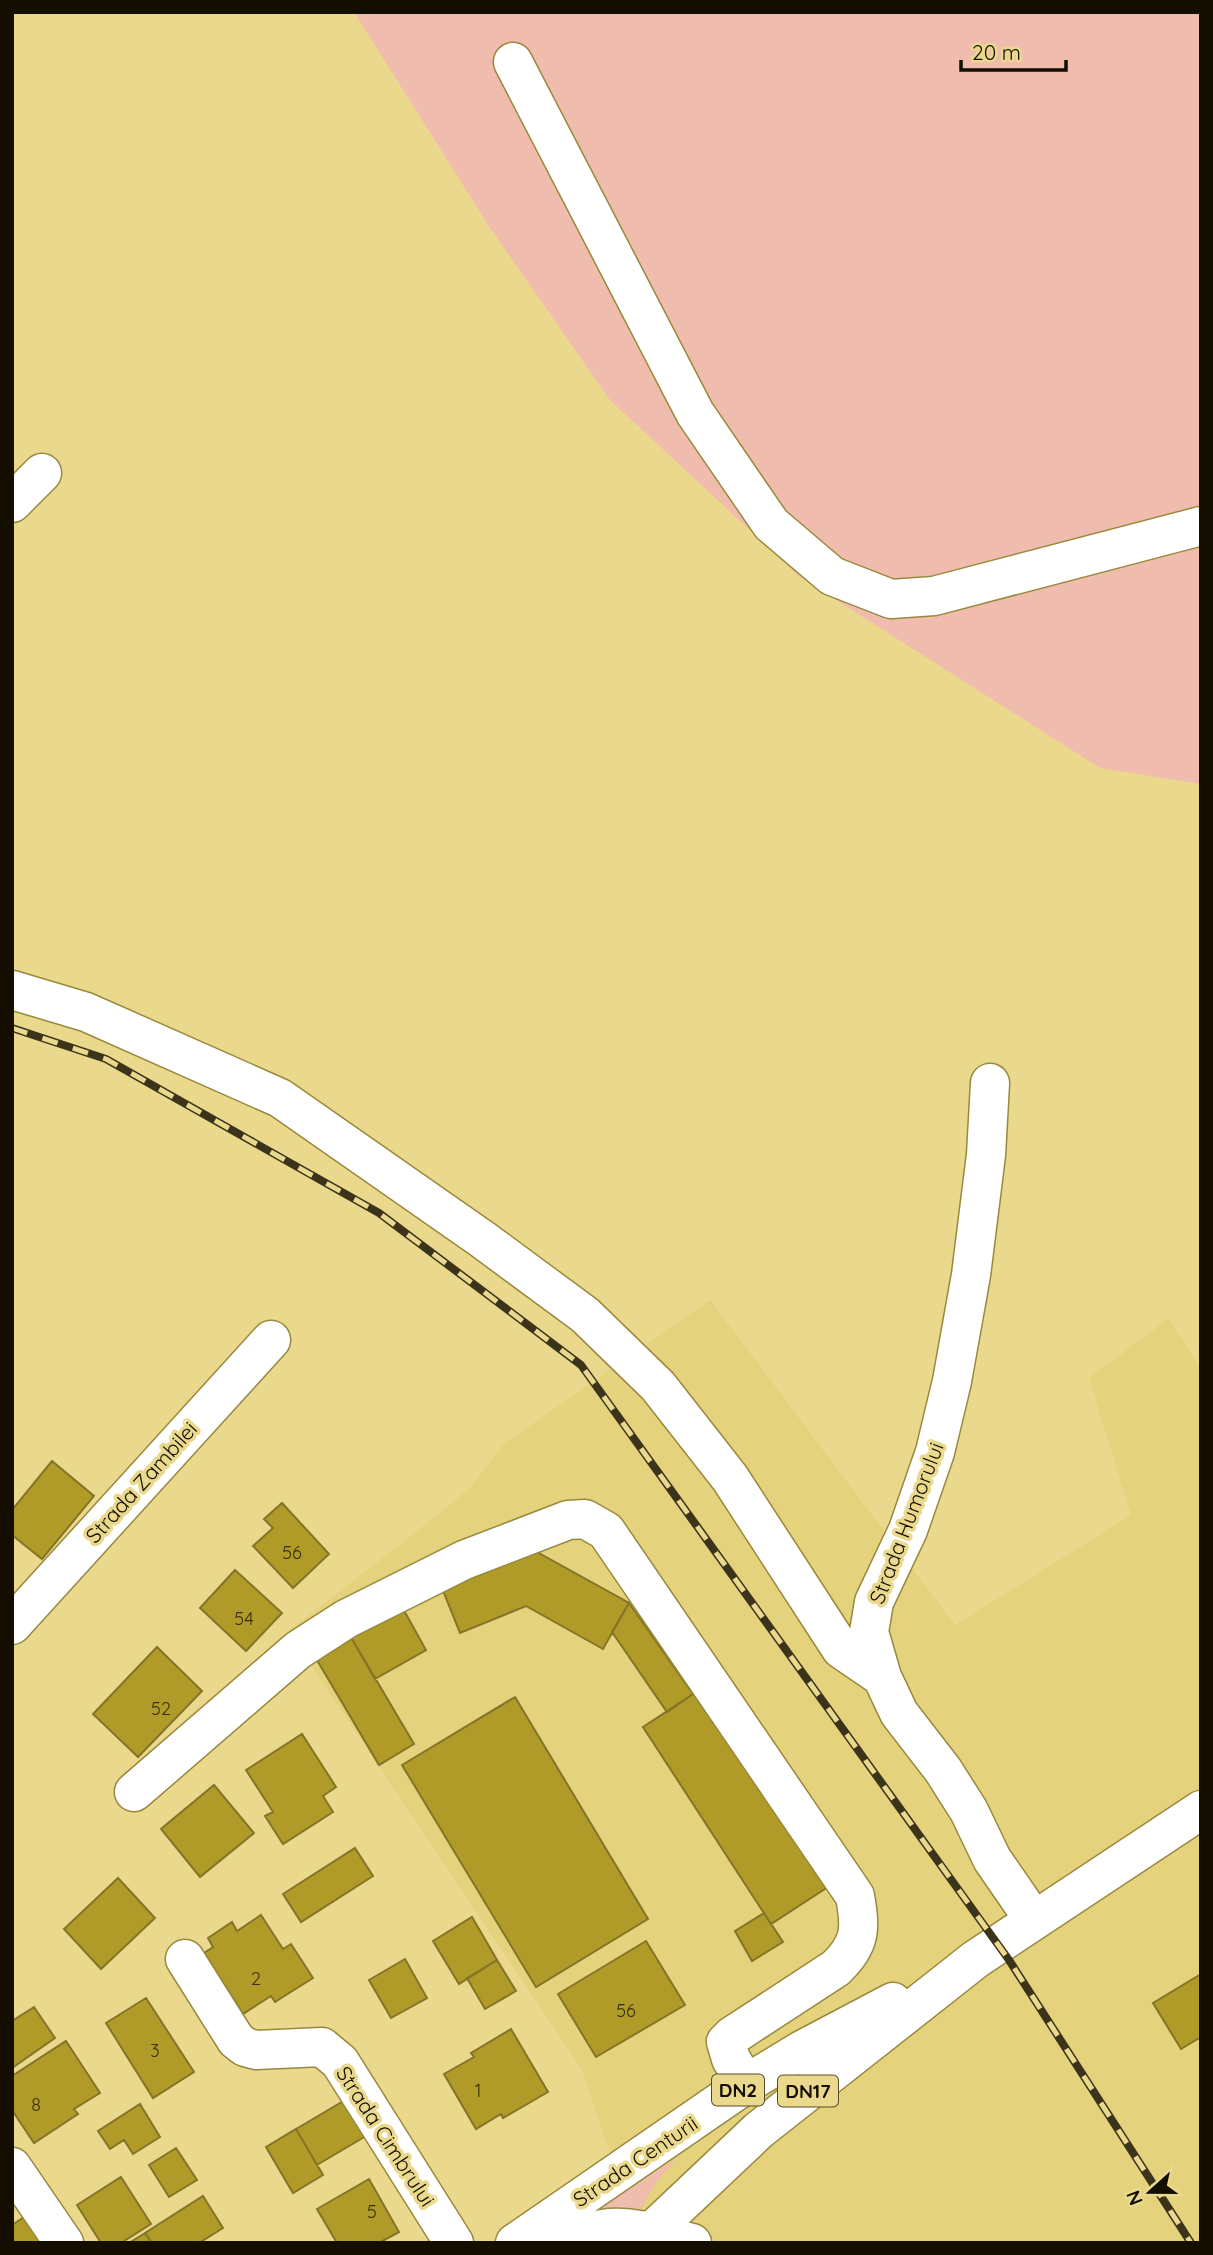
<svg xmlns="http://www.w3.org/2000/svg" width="1213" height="2255" font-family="Quicksand,sans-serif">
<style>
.built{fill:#e5d27d}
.green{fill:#f0bcad}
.building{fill:#b09a28;stroke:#847427;stroke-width:2}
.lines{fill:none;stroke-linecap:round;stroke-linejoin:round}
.minor-casing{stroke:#99893d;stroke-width:41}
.major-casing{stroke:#99893d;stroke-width:41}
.minor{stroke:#fff;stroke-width:38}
.major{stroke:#fff;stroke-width:38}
.rail-casing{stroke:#3b331a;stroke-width:8}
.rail{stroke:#ead98d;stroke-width:5;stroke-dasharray:16;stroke-linecap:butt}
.labels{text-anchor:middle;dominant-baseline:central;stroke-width:7;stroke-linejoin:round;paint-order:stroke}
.number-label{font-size:18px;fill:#3a310a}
.shield{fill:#ead98d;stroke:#544b2a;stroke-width:2}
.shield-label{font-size:19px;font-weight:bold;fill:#130e00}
.street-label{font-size:21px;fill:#130e00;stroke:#ead98d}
</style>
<rect width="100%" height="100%" fill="#ead98d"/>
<path class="built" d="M710,1300L955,1625L1131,1515L1089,1378L1169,1318L1201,1370V2243H641L581,2068L288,1631L401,1544L469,1489L505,1443Z"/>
<path class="green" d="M354,12H1201V784L1100,768L800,577L610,400L490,228Z
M677,2158C660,2177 647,2192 639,2217L623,2211L598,2209Z"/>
<path class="building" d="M52,1461L94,1496L42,1559L12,1535V1510Z
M282,1503L329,1554L293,1588L253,1546L273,1528L264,1519Z
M528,1547L629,1603L603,1649L526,1606L460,1633L440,1583Z
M235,1570L282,1613L246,1651L200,1608Z
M629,1603L693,1694L667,1712L612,1632Z
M401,1605L426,1650L375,1679L349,1634Z
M349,1634L414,1744L379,1765L314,1655Z
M157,1647L202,1691L138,1757L93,1714Z
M701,1689L831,1885L771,1924L643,1727Z
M515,1697L648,1919L536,1987L402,1765Z
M302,1734L336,1787L323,1796L333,1812L283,1844L265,1816L273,1812L246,1770Z
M214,1785L254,1833L200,1877L161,1829Z
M355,1848L373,1876L301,1922L283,1894Z
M118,1878L155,1918L101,1969L64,1929Z
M764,1913L783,1942L752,1961L735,1931Z
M261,1915L283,1949L291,1944L313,1978L275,2002L271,1996L243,2014L204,1953L213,1947L208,1938L232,1922L237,1931Z
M472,1917L497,1960L459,1984L433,1941Z
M646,1941L685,2005L596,2057L558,1994Z
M405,1959L427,1998L391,2018L369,1980Z
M497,1960L516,1991L485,2009L467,1978Z
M1201,1974V2037L1181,2049L1153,2003Z
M146,1998L194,2072L153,2098L106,2023Z
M34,2007L55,2038L12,2068V2021Z
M511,2029L548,2092L503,2118L501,2114L476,2129L444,2074L474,2057L471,2053Z
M66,2041L100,2093L74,2109L78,2114L34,2143L12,2110V2076Z
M345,2100L366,2136L317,2165L296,2129Z
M140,2104L160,2137L133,2154L124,2140L110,2149L98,2131Z
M296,2129L323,2175L293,2193L266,2147Z
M176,2148L197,2180L169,2197L149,2165Z
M121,2177L151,2224L121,2243H101L77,2205Z
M369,2179L399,2232L379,2243H337L317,2209Z
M203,2196L223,2228L199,2243H152L145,2233Z
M24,2217L43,2243H12V2225Z
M145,2233L152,2243H129Z"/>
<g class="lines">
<defs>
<path id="minor" d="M513,62L695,413L771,524L832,576L891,599L934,596L1201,526
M12,503L42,473
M12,990L86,1012L280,1098L482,1239L585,1315L658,1386L730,1478L841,1649L882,1677
M990,1083L986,1155L971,1275L952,1381L935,1452L908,1530L874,1602L869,1632L882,1677L899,1713L943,1770L969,1811L992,1859L1034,1920
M12,1625L271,1340
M134,1792L298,1650L346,1619L464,1560L568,1520L585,1519L606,1531L855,1896C861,1928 861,1944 836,1968L732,2036L726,2042L731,2059L746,2084
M185,1959L236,2040L245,2047L256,2050L322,2047L340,2062L454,2243
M12,2167L64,2243
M557,2243C574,2236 591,2230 610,2228C637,2226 667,2237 692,2243"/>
<path id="major" d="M515,2243L746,2084L802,2050L893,2002
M643,2243L650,2233L759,2130L976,1959L1201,1810"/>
</defs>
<use href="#minor" class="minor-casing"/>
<use href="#major" class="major-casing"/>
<use href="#minor" class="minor"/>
<use href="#major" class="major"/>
<defs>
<path id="rail" d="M12,1028L106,1059L379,1213L581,1365L1009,1960L1191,2243"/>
</defs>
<use href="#rail" class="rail-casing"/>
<use href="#rail" class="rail"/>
</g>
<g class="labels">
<g class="number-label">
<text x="292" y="1552">56</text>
<text x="244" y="1618">54</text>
<text x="161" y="1708">52</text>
<text x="256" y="1978">2</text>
<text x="626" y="2010">56</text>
<text x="155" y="2050">3</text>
<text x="478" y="2090">1</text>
<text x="36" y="2104">8</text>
<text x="372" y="2211">5</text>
</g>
<g class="shield">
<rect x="712" y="2074.5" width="52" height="31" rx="5"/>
<rect x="778" y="2075.5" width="60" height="31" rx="5"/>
</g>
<g class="shield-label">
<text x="738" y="2090">DN2</text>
<text x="808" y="2091">DN17</text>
</g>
<g class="street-label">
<text transform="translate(141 1482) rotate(-48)">Strada Zambilei</text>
<text transform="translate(906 1523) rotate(-69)">Strada Humorului</text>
<text transform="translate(386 2136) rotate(57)">Strada Cimbrului</text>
<text transform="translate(635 2161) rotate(-34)">Strada Centurii</text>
</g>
</g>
<rect width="1213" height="2255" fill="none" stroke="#130e00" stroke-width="28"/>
<g transform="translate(1150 2192) rotate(249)" stroke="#ead98d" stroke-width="5" paint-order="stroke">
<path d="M0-5L12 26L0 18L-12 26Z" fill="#130e00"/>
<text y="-10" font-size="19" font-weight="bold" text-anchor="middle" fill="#130e00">N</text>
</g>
<path d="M961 60v10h105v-10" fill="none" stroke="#130e00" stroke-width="3.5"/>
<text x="972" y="60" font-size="21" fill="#130e00" stroke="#ead98d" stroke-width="5" paint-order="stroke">20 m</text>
</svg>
